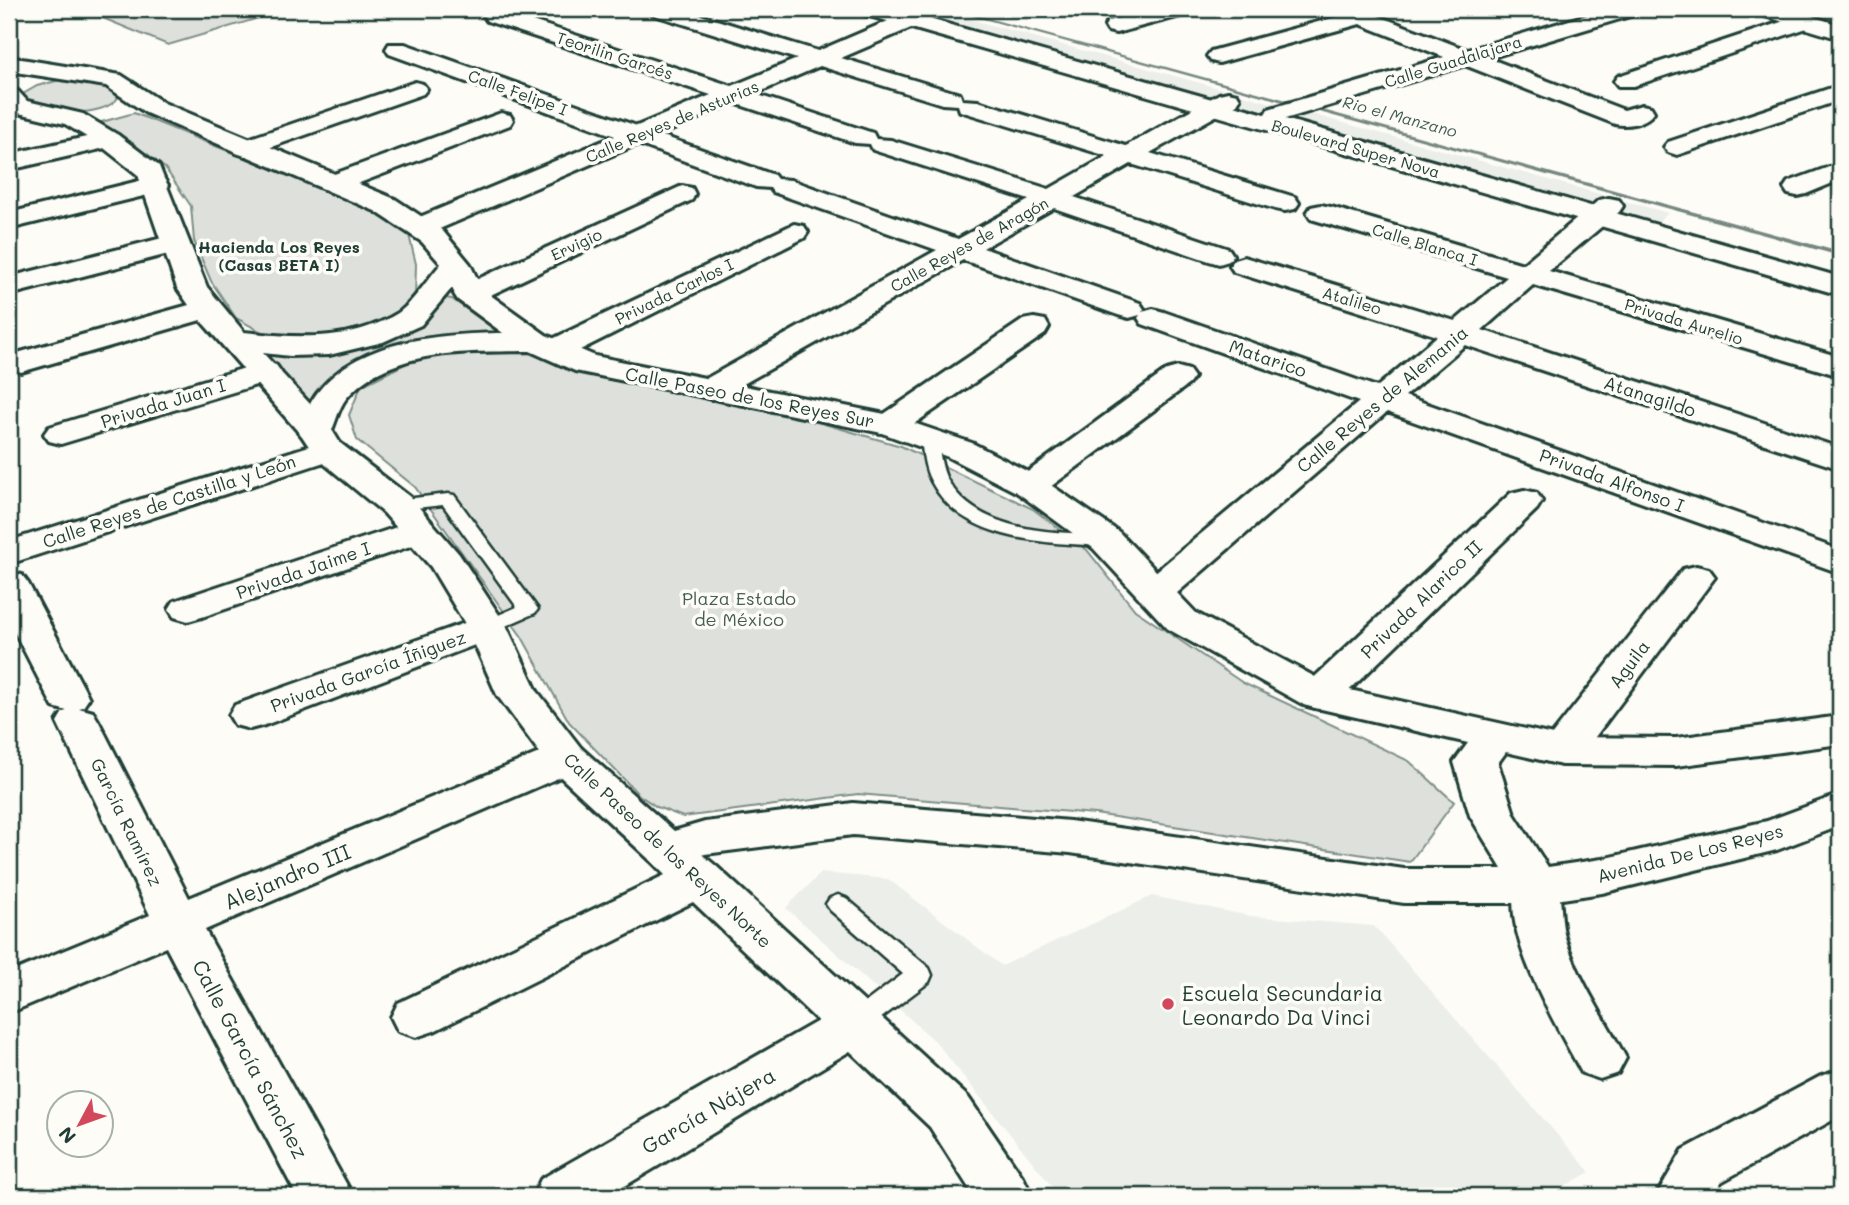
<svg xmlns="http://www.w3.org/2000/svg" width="1849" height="1205" font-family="Mali,sans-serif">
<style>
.built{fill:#eceee9}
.green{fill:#dde0db;stroke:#7e8e88;stroke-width:2}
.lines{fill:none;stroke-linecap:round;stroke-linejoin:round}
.stream{fill:#75877f;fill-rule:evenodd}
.lane-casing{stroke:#1f3d34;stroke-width:5}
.street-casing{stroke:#1f3d34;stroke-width:6}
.secondary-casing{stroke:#1f3d34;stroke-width:6}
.lane{fill:#fdfcf7;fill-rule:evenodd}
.street{fill:#fdfcf7;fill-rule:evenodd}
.secondary{fill:#fdfcf7;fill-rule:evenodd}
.poi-dot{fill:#d1495b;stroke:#fdfcf7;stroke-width:2.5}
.labels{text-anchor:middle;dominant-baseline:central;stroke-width:7;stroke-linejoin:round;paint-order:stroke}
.far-street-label{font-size:16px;fill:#1f3d34;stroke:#fdfcf7}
.far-water-label{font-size:16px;font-style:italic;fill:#435c53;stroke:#fdfcf7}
.far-neighbourhood-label{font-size:16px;font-weight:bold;fill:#1f3d34;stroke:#fdfcf7}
.street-label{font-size:18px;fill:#1f3d34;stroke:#fdfcf7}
.park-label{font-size:18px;fill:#455e55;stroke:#fdfcf7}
.near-street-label{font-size:21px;fill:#1f3d34;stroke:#fdfcf7}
.near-poi-label{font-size:21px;fill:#1f3d34;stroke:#fdfcf7;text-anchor:start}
</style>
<rect width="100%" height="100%" fill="#fdfcf7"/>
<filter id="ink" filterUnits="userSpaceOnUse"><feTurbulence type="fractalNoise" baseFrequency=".0143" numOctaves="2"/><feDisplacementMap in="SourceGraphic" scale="14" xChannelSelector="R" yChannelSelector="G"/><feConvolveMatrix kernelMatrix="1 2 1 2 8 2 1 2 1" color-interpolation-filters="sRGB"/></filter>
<g filter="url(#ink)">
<path class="built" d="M893,9H933L1668,213L1656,224Z
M821,873L888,879L1002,966L1152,896L1250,916L1374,926L1590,1172L1546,1196H1060L935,1041L786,908Z"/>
<path class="green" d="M81,9H289L168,45Z
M60,80L105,86L119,96C106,120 38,115 23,98V94L37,86Z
M134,113L371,209L409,235L416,264L415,299L386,321L319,338L267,335L236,318L211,281L194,241L191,206L165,168L98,123Z
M445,298L452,299L500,333L459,335L306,404L263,355L268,352L296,354Z
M478,350L538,352L605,379L765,407L901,446L1033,509L1087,550L1135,610L1243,683L1409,761L1454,802L1410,862L1095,814L858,794L683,817L657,807L639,795L569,722L522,637L415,487L357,440L349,415L361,386L419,357Z"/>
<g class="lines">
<path class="stream" d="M947,9H955L1840,252V256Z"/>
<defs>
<path id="lane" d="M929,434L937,439C940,452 941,469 948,481C979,533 1054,533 1106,534L1115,540L1106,546C1047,543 962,542 931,481C924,468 923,453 921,439Z
M448,494L454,495L535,605L538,609L535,613L494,631H480L477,627L480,623L517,607L443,505L397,510L388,505L397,500Z
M838,895L846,898L929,968L932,975L929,982L864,1031L855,1034L846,1031L842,1024L846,1017L903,974L830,910L826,904L830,898Z"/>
<path id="street" d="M495,9L732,86L797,59L651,14L648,9H681L818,51L916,9H929L935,14L932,19L841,58L960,94L962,100L978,101L1126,146L1219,94L1228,92L1237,94L1240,99L1237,104L1150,153L1295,197L1299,203L1295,209L1285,211L1275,209L1131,164L1074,197L1229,249L1233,255L1229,261L1219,264L1209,261L1054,208L983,248L1140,303L1144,309L1142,312L1153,309L1164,312L1377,387L1437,336L1234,272L1230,266L1234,260L1244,257L1254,260L1455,321L1507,277L1311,219L1307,213L1311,207L1321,205L1331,207L1523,264L1599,200L1609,198L1619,200L1623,206L1619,212L1549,271L1840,357V376L1533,285L1482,330L1840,448V469L1465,345L1405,396L1840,550V573L1387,412L1169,600L1155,603L1141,600L1136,592L1141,584L1359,402L1142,324L1138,318L1140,315L1129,318L1118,315L963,260L722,396L711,399L700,396L695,389L700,382L937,250L773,192L770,188L756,187L638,144L430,233L420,235L410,233L406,227L410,221L615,136L389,54L386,49L389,44H405L637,126L711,95L487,21L484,16L487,11ZM820,66L942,104L958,105L960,111L1107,156L1049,189L891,140L876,139L873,133L755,94ZM734,103L855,143L870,144L873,150L1029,200L958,239L791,180L777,179L774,175L660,135Z
M1156,9H1191L1188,14L1116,33L1108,31L1105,26L1108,21Z
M1330,9H1360L1624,110L1642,105L1651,107L1654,112C1647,123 1628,127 1615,124L1360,24L1219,63L1211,61L1207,56L1211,51L1340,16Z
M1805,14L1813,16L1816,21L1813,26L1634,86H1618L1614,81L1618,76Z
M415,82L423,84L427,89L423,94L254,153L245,156L236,153L232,148L236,143Z
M1840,85V100L1686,152L1677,155L1668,152L1664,147L1668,142Z
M501,113L510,115L513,120L510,125L344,189L335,191L326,189L322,183L326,177Z
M109,132L118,135L122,140L118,145L9,170V154Z
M1840,163V180L1806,194L1797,196L1788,194L1784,188L1788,182Z
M155,177L164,179L168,185L164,191L9,229V213Z
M682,186L692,188L695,194L692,200L480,300L469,303L458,300L454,294L458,288Z
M794,224L804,226L808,232L804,238L566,357L555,359L544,357L539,350L544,343Z
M174,235L184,238L188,244L184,250L9,295V277Z
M207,300L218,303L222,309L218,315L21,372L9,367L10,355Z
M1034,318L1045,320L1049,327L1045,334L902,432L890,435L878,432L873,425L878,418L1023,320Z
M265,362L276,365L281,372L276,379L61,444L49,441L44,434L49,427Z
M1178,367L1189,370L1194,377L1189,384L1042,493L1030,497L1018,493L1012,486L1018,479L1167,370Z
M328,440L340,443L345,450L340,457L9,564V541Z
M1524,490L1537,493L1542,501L1537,509L1334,705L1319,709L1304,705L1298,696L1304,687L1511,493Z
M418,520L431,523L436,531L431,539L202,617L188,621L174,617L169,609L174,601Z
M1696,566L1709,569L1715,577L1577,761L1562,765L1547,761L1541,751L1547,741L1683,569Z
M9,572L22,575L28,583L89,698L83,707L79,708L93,712L99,722L189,898L551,748L566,744L581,748L587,758L581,768L205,930L353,1196H297L166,947L9,1013V973L150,915L57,722L63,712L67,711L53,707L9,621Z
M487,615L501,619L507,627L501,635L265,725L250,729L235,725L229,715L235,705Z
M666,833L682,838L716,866L968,1097L1024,1179L1032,1196H974L930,1127L850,1051L608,1196H533L541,1179L818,1021L693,902L434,1031L416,1037L398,1031L391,1017L398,1003L665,875L650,860L643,849L650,838Z
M1536,869L1552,874C1564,894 1559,915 1565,937C1578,980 1605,1018 1626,1058L1618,1073L1600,1079L1582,1073C1558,1028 1492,922 1520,874Z
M1840,1070V1116L1721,1182L1713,1196H1656L1683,1150L1821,1076Z"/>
<path id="secondary" d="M860,9H894L1265,114L1268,109L1607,9H1640L1637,14L1285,119L1840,277V295L863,14Z
M1755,9H1788L1840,25V39L1758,14Z
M9,57L121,75L164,103L395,199L442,230L470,264L482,289L546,335L595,356L890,415L972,443L1042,479L1119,532L1196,613L1332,686L1562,737L1676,738L1840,716V744L1676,766L1562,765L1506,752L1498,763L1514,814L1548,867L1602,859L1767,821L1840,794V826L1777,850L1602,893L1536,903H1404L1070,853L853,835L705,854L666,865L650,860L551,768L497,695L467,627L431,567L384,513L316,457L302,436L196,315L177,288L138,175L100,145L65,124L10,111L9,89L18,91L27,101L83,114L118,135L159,166L207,287L244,332C296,338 351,342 398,313C412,304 429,277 441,264L422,242L375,211L146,113L106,86L9,71ZM452,288L458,300L503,333C436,334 347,340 310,404L263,353L290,356L329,355L383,342L421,325ZM530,351L575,371L882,433L948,457L1018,493L1093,548L1168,629L1304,705L1468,743L1454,762L1470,816L1502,869H1404L1070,821L853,803L705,822L674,831L581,748L537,691L507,627L459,554L410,497L340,443L332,430C336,421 339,408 345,400C387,347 471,352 530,351Z"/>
</defs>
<use href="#lane" class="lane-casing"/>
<use href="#street" class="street-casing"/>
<use href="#secondary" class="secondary-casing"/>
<use href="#lane" class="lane"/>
<use href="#street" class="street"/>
<use href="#secondary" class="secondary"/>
</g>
</g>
<circle class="poi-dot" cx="1168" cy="1004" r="7"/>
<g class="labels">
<g class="far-street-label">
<text transform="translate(615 55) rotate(18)">Teorilin Garcés</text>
<text transform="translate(1453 61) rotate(-17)">Calle Guadalajara</text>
<text transform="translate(518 92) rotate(20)">Calle Felipe I</text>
<text transform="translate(672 121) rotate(-23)">Calle Reyes de Asturias</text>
<text transform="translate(1356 148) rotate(16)">Boulevard Super Nova</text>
<text transform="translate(576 244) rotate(-25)">Ervigio</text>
<text transform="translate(969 244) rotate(-29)">Calle Reyes de Aragón</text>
<text transform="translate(1425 244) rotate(17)">Calle Blanca I</text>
<text transform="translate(674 291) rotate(-26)">Privada Carlos I</text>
<text transform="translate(1352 300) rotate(17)">Atalileo</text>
<text transform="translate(1684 321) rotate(17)">Privada Aurelio</text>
</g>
<g class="far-water-label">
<text transform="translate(1400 116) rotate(15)">Rio el Manzano</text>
</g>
<g class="far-neighbourhood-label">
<text x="279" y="246">Hacienda Los Reyes<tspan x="279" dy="18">(Casas BETA I)</tspan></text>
</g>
<g class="street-label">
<text transform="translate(1268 358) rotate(19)">Matarico</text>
<text transform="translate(1650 396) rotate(18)">Atanagildo</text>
<text transform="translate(750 397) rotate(11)">Calle Paseo de los Reyes Sur</text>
<text transform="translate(1382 399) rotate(-40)">Calle Reyes de Alemania</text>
<text transform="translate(163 403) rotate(-17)">Privada Juan I</text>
<text transform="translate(1612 480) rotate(20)">Privada Alfonso I</text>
<text transform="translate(169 501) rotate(-18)">Calle Reyes de Castilla y León</text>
<text transform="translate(303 570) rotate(-19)">Privada Jaime I</text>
<text transform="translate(1421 599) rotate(-44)">Privada Alarico II</text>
<text transform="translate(1629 664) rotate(-53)">Aguila</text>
<text transform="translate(368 671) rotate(-20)">Privada García Íñiguez</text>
<text transform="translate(127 822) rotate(64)">García Ramírez</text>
<text transform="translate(668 850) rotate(43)">Calle Paseo de los Reyes Norte</text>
<text transform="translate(1690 853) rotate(-14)">Avenida De Los Reyes</text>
</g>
<g class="park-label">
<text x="739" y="598">Plaza Estado<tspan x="739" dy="21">de México</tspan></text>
</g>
<g class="near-street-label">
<text transform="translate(287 876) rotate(-23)">Alejandro III</text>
<text transform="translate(251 1059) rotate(62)">Calle García Sánchez</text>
<text transform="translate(708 1110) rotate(-30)">García Nájera</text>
</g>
<g class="near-poi-label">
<text x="1182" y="992">Escuela Secundaria<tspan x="1182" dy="24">Leonardo Da Vinci</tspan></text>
</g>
</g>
<rect width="1849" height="1205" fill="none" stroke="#fdfcf7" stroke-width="35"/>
<rect x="18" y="18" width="1814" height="1170" fill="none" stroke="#1f3d34" stroke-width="2.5" filter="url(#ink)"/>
<g transform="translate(80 1124) rotate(229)"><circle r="33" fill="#fdfcf7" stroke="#a4b0a9" stroke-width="2"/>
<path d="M0-5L12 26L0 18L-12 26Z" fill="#d1495b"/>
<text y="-10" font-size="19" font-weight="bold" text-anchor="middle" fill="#1f3d34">N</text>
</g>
</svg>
